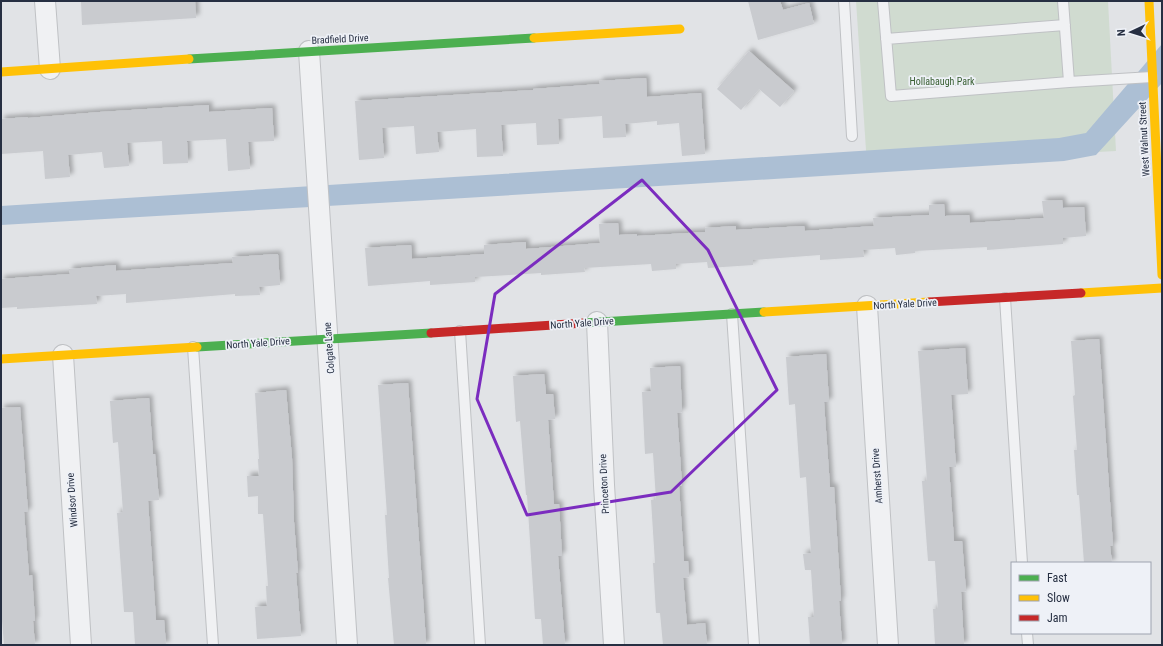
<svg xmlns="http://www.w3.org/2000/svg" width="1163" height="646" font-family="'Roboto Condensed',sans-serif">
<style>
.green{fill:#d0dbd0}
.water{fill:#acbfd4}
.building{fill:#c9cbcf;filter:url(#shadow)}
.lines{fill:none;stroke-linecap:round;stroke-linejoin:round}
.lane-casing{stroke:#bfc1c4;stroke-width:12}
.street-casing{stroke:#bfc1c4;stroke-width:22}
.lane{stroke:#f0f1f3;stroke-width:10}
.street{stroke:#f0f1f3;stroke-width:20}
.fast{stroke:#4caf50;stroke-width:9}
.slow{stroke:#ffc107;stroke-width:9}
.jam{stroke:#c62828;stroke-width:9}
.marked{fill:none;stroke:#7b2cbf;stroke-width:3;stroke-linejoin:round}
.labels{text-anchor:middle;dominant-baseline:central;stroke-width:3.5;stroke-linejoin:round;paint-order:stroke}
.street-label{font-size:10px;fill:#262f42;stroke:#eef1f7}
.park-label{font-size:10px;fill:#395f32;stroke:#eef1f7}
</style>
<defs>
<filter id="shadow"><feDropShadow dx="3.5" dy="-3.5" stdDeviation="2" flood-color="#0004"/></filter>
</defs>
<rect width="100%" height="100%" fill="#e1e3e6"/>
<path class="green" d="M856,1H1108L1116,151L867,165Z"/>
<path class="water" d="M1162,44V83L1096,155L1064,161L448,199L1,225V206L454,177L1059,138L1086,133Z"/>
<path class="building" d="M81,1H195L196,18L82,25Z
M748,1H780L783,10L809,3L814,24L758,40Z
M749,51L794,91L780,107L759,89L741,110L717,89Z
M646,78L647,97L701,93L705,154L682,156L679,123L657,125V121L625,124L626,137L603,138L602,116L558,119L559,144L537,145L536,123L501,125L503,156L477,157L476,129L437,132L439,152L416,154L414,126L382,128L384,158L359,160L355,101L533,90V89L600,84L599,81Z
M209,105V112L272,108L274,141L248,142L250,169L228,171L226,139L187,141L188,163L163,164L162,141L127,143L129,166L104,168L102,152L68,155L70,177L45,179L43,151L1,154V119L28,117V118L100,112Z
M1062,200L1063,208L1084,207L1086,236L1063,238V244L987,250V247L915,251V253L896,255L895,248L863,250L864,257L820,260V255L753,260V265L708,268L707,262L676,264V269L652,271L651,264L584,268L585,272L541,275V273L475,277V282L430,285V281L368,286L365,248L411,245L412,259L484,254V245L526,242V249L600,243L599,224L618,223L619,235L637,234V236L705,232V228L736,226V230L804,226L805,231L874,226L873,218L929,215V205L944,204L945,216L969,215L970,223L1044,218L1042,201Z
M278,254L280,285L259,287L260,295L235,296V294L126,303V294L96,296L97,304L17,309V307L1,308V279L70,274L69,269L116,265V271L233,263L232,257Z
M1099,339L1113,546H1110L1112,563H1084L1079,495H1077L1074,450H1077L1073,396L1075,395L1071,341Z
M965,348L968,394L951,395L956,467H949L954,541H962L966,591L961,592L964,645H935L933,609H938L935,561H928L922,481H927L918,351Z
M826,354L829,402H824L830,487H834L841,601H839L842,645H810L808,617H814L811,570H805L803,554L811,553L806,477L800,478L795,404L789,405L786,357Z
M680,366L682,412L677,413L682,485L679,486L684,561H688L689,577L683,578L687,625L705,623L707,645H663L660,613H656L653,563H655L651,500H656L653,453L645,454L642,392L651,391L650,368Z
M544,374L546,394H553L555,419L548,420L554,504H559L562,556H558L565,645H543L541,619H535L527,495H526L520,421L516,422L513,376Z
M408,383L425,627L426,645H394L388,578H389L385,515H387L378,385Z
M286,390L292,458L294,522L298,573H296L301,636L257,639L255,607L267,606L266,586H268L263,514H258V496L248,497L247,476H259L258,459H259L255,393Z
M149,398L153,454H155L159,500L148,501L156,620H164L166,645H135L133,612H124L117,513L123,512L118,442L113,443L110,401Z
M20,407L28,512H24L29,576L32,575L35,621H33L35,645H4L1,607V408Z"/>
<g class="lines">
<defs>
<path id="lane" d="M844,1L852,136
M883,1L891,96L1069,82L1063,1
M886,39L1065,25
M1069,82L1152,77
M1005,298L1022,563
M732,314L754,645
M460,331L480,645
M193,347L213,645
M1027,633L1028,645"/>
<path id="street" d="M45,1L50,69
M309,51L347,645
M867,306L888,645
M597,322L604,485L614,645
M63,355L81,645"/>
</defs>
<use href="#lane" class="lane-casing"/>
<use href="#street" class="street-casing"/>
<use href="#lane" class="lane"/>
<use href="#street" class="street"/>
<path class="fast" d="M189,59L534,38
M584,323L764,312
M197,347L431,333"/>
<path class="slow" d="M1149,1L1162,275
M534,38L680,29
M1,72L189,59
M1081,293L1162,288
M764,312L929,302
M1,359L197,347"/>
<path class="jam" d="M929,302L1081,293
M431,333L584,323"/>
</g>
<path class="marked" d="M642,180L708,250L777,390L671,492L527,515L477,399L495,294Z"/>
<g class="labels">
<g class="street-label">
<text transform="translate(340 39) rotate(-3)">Bradfield Drive</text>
<text transform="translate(1144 139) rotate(-93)">West Walnut Street</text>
<text transform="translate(905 304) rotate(-3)">North Yale Drive</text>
<text transform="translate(582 323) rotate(-4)">North Yale Drive</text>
<text transform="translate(258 343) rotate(-4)">North Yale Drive</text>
<text transform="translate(329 348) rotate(-94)">Colgate Lane</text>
<text transform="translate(877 476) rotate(-94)">Amherst Drive</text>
<text transform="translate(604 484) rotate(-93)">Princeton Drive</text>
<text transform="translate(72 500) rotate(-94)">Windsor Drive</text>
</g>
<g class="park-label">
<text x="942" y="81">Hollabaugh Park</text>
</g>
</g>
<rect width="1163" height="646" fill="none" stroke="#262f42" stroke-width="4"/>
<rect x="1011" y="562" width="140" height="72" fill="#eef1f7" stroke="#9ea3af"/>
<rect x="1019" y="575" width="20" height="6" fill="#4caf50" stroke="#9ea3af"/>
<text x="1047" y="582" font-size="12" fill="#262f42">Fast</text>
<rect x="1019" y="595" width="20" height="6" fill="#ffc107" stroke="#9ea3af"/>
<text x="1047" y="602" font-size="12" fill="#262f42">Slow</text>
<rect x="1019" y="615" width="20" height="6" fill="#c62828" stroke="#9ea3af"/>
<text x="1047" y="622" font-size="12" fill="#262f42">Jam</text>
<g transform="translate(1131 32) rotate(266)" stroke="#eef1f7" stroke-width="3" paint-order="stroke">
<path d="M0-3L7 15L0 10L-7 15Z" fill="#262f42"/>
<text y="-6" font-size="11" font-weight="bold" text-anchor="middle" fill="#262f42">N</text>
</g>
</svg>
